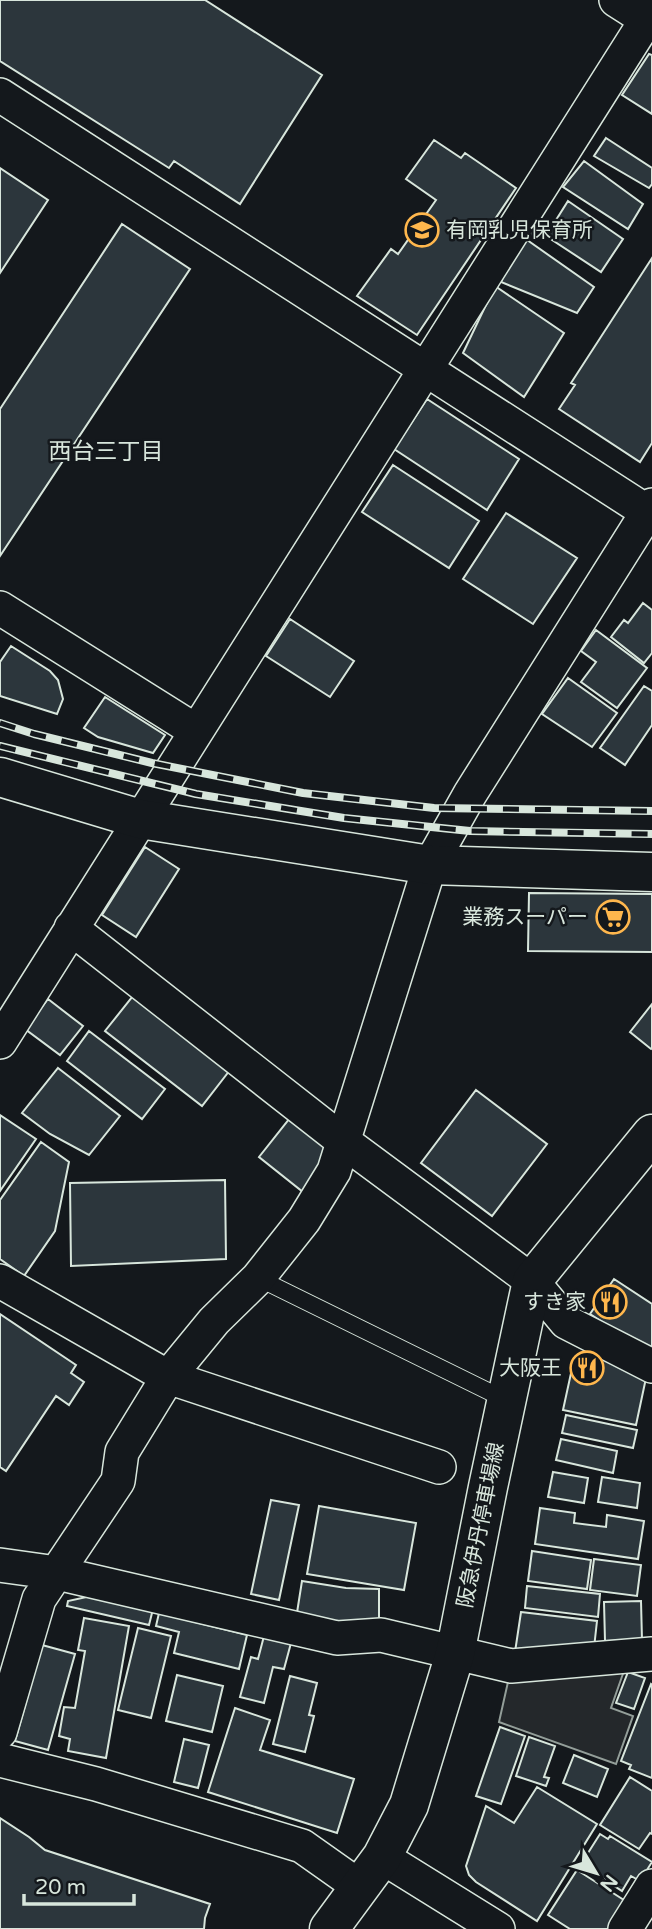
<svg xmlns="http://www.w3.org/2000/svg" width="652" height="1929" font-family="'Varela Round','Noto Sans JP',sans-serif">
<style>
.parking{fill:#24282b;stroke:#939e99;stroke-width:2}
.building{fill:#2c363c;stroke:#d8e6dc;stroke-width:2}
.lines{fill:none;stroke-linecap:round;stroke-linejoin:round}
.lane-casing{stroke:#d8e6dc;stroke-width:18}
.street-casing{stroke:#d8e6dc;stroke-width:36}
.secondary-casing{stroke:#d8e6dc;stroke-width:41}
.lane{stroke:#14181c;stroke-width:16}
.street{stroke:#14181c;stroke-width:33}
.secondary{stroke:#14181c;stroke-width:38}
.rail-casing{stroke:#d8e6dc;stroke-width:8}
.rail{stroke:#14181c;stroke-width:5;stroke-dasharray:16;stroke-linecap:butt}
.labels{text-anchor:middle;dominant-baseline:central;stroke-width:5;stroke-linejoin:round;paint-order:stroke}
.poi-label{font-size:21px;fill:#d8e6dc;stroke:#14181c;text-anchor:end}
.street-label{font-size:21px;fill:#d8e6dc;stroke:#14181c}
.neighbourhood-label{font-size:23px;fill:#d8e6dc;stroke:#14181c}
</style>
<rect width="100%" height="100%" fill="#14181c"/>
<path class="parking" d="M625,1668L611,1708L633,1716L616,1764L499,1722L510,1673Z"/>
<path class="building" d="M0,0H205L322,75L240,204L174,161L169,168L0,61Z
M649,54L652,55V114L622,95Z
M606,138L652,168V184L649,188L594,156Z
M434,140L461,158L465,153L516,188L417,335L357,296L391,249L398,254L436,200L406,179Z
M584,161L643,204L628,229L563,187Z
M0,168L48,200L0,273Z
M568,201L623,239L601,272L546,236Z
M122,224L190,269L0,556V409Z
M520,235L594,287L577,313L501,282Z
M652,258V443L640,462L559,409L575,385L571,383Z
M495,286L564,333L524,397L463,353Z
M427,399L519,459L487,510L394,449Z
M393,465L479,521L449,568L362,512Z
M506,513L577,558L533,624L463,579Z
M643,603L652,610V653L644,663L611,637L624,620L628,623Z
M290,619L354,661L330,697L266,656Z
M596,630L647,668L617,708L581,682L596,662L581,651Z
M11,646L50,671L58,680L63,699L57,714L0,696V662Z
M568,678L617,713L592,747L542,714Z
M644,686L652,691V725L625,765L600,748Z
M105,697L165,735L153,753L98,737L84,728Z
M145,847L179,869L136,937L102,915Z
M529,893L652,894V952L528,951Z
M133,996L230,1070L202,1106L105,1031Z
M48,999L83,1026L60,1055L25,1029Z
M652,1004V1048L651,1049L630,1032Z
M89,1031L165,1089L142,1119L67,1061Z
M58,1068L120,1116L89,1155L50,1134L22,1113Z
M476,1090L547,1144L492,1216L421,1163Z
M0,1115L36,1139L0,1191Z
M290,1118L324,1144L323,1167L303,1192L259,1157Z
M41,1142L69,1162L55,1231L24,1276L0,1259V1200Z
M225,1180L226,1259L71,1266L70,1183Z
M614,1279L652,1304V1354L590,1314Z
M0,1314L76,1365L71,1373L84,1382L69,1405L56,1396L6,1471L0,1467Z
M585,1354L604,1357L646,1378L636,1425L563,1410L573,1364Z
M566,1415L637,1430L633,1448L562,1433Z
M561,1439L617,1451L613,1473L556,1460Z
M553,1472L588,1478L584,1503L548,1497Z
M602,1477L640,1483L637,1508L598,1502Z
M271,1500L299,1505L279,1600L251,1594Z
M319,1506L416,1523L404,1590L307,1574Z
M540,1508L575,1513L574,1523L606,1527L607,1515L644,1521L638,1559L535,1544Z
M532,1551L591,1560L587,1589L528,1581Z
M594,1559L641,1565L637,1596L590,1590Z
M302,1581L346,1588L379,1589V1622L310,1621L296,1619Z
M527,1586L600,1594L598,1617L525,1608Z
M91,1596L153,1609L149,1625L67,1606L68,1601Z
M641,1601L642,1640L605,1641L604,1602Z
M521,1612L597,1621L594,1648L515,1652Z
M159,1613L247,1635L239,1669L174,1653L179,1632L156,1626Z
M84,1618L129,1626L106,1758L68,1751L70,1739L59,1736L64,1707L75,1708L85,1651L78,1650Z
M138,1628L171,1636L151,1718L118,1710Z
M264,1636L291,1643L284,1669L273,1667L264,1703L240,1697L251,1657L258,1659Z
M42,1645L75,1654L48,1750L15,1741Z
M628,1672L645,1678L634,1709L616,1703Z
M177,1675L223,1686L212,1732L166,1721Z
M290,1676L317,1683L309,1715L314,1716L305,1752L273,1744Z
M651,1684L652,1685V1778L629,1769L631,1765L621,1761Z
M235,1708L270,1720L260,1750L354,1779L337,1833L208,1792Z
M500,1727L525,1736L501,1804L476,1796Z
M529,1737L555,1746L544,1777L549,1778L546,1786L516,1776Z
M184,1739L209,1745L198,1788L174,1782Z
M574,1755L608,1769L597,1797L563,1783Z
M630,1777L652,1791V1834L650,1833L639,1849L600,1825Z
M537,1787L597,1824L537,1921L476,1882L469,1875L466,1866L486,1806L514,1823Z
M0,1818L29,1837L45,1850L210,1904L205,1918L204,1929H0Z
M600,1834L608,1839L610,1836L652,1862L640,1881L631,1876L622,1891L581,1864Z
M577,1870L627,1902L609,1929H570L548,1915Z"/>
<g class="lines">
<defs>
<path id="lane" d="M258,1278L506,1400"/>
<path id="street" d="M616,0L652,23
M0,95L652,515
M0,608L196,731
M71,928L343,1141L532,1281L566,1322L652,1366
M0,1042L652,11
M0,1281L168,1377L439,1467
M0,1565L57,1573L337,1638L381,1635L511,1666L652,1654
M0,1732L39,1599L118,1481L122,1452L168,1377L214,1321L258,1278L304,1220L334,1171L430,865L470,794L652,505
M0,1760L96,1784L302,1846L360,1887
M382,1857L498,1929
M625,1929L652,1886"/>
<path id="secondary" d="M0,777L140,819L430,865L652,872
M329,1929L382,1857L409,1805L455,1654L488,1487L532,1281L652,1134"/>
</defs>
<use href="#lane" class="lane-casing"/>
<use href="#street" class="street-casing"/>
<use href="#secondary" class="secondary-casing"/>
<use href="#lane" class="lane"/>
<use href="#street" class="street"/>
<use href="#secondary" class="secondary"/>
<defs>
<path id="rail" d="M0,723L34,734L152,763L303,793L434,808L652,811
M0,746L196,794L344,818L470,831L652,834"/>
</defs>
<use href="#rail" class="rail-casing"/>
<use href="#rail" class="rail"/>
</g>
<defs>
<symbol id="school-ring" viewBox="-11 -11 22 22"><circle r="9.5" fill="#14181c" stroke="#ffb74d" stroke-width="1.5"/><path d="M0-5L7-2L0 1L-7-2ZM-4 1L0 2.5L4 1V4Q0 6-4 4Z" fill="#ffb74d"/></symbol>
<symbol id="supermarket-ring" viewBox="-11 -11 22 22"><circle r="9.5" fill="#14181c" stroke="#ffb74d" stroke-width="1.5"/><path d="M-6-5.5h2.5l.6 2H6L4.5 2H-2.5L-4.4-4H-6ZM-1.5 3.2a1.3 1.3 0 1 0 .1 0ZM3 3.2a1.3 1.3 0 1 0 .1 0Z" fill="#ffb74d"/></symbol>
<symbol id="restaurant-ring" viewBox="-11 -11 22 22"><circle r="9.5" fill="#14181c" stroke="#ffb74d" stroke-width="1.5"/><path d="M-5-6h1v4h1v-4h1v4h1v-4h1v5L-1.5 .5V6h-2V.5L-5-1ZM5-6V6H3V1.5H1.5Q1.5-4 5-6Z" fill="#ffb74d"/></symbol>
</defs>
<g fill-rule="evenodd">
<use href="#school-ring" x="403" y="211" width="38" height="38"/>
<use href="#supermarket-ring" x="594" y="898" width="38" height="38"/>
<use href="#restaurant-ring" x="591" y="1283" width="38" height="38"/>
<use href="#restaurant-ring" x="568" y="1349" width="38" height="38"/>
</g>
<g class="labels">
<g class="poi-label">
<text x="446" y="230" text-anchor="start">有岡乳児保育所</text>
<text x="588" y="917">業務スーパー</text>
<text x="586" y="1302">すき家</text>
<text x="562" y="1368">大阪王</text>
</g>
<g class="street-label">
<text transform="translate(481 1525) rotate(-79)">阪急伊丹停車場線</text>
</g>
<g class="neighbourhood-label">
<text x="106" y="452">西台三丁目</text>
</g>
</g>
<g transform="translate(596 1873) rotate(128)" stroke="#14181c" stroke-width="5" paint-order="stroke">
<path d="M0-5L12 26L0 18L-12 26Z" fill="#d8e6dc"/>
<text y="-10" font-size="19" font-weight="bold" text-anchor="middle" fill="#d8e6dc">N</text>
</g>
<path d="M24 1894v10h110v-10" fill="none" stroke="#d8e6dc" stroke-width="3.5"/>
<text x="35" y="1894" font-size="21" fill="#d8e6dc" stroke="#14181c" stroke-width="5" paint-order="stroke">20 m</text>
</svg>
